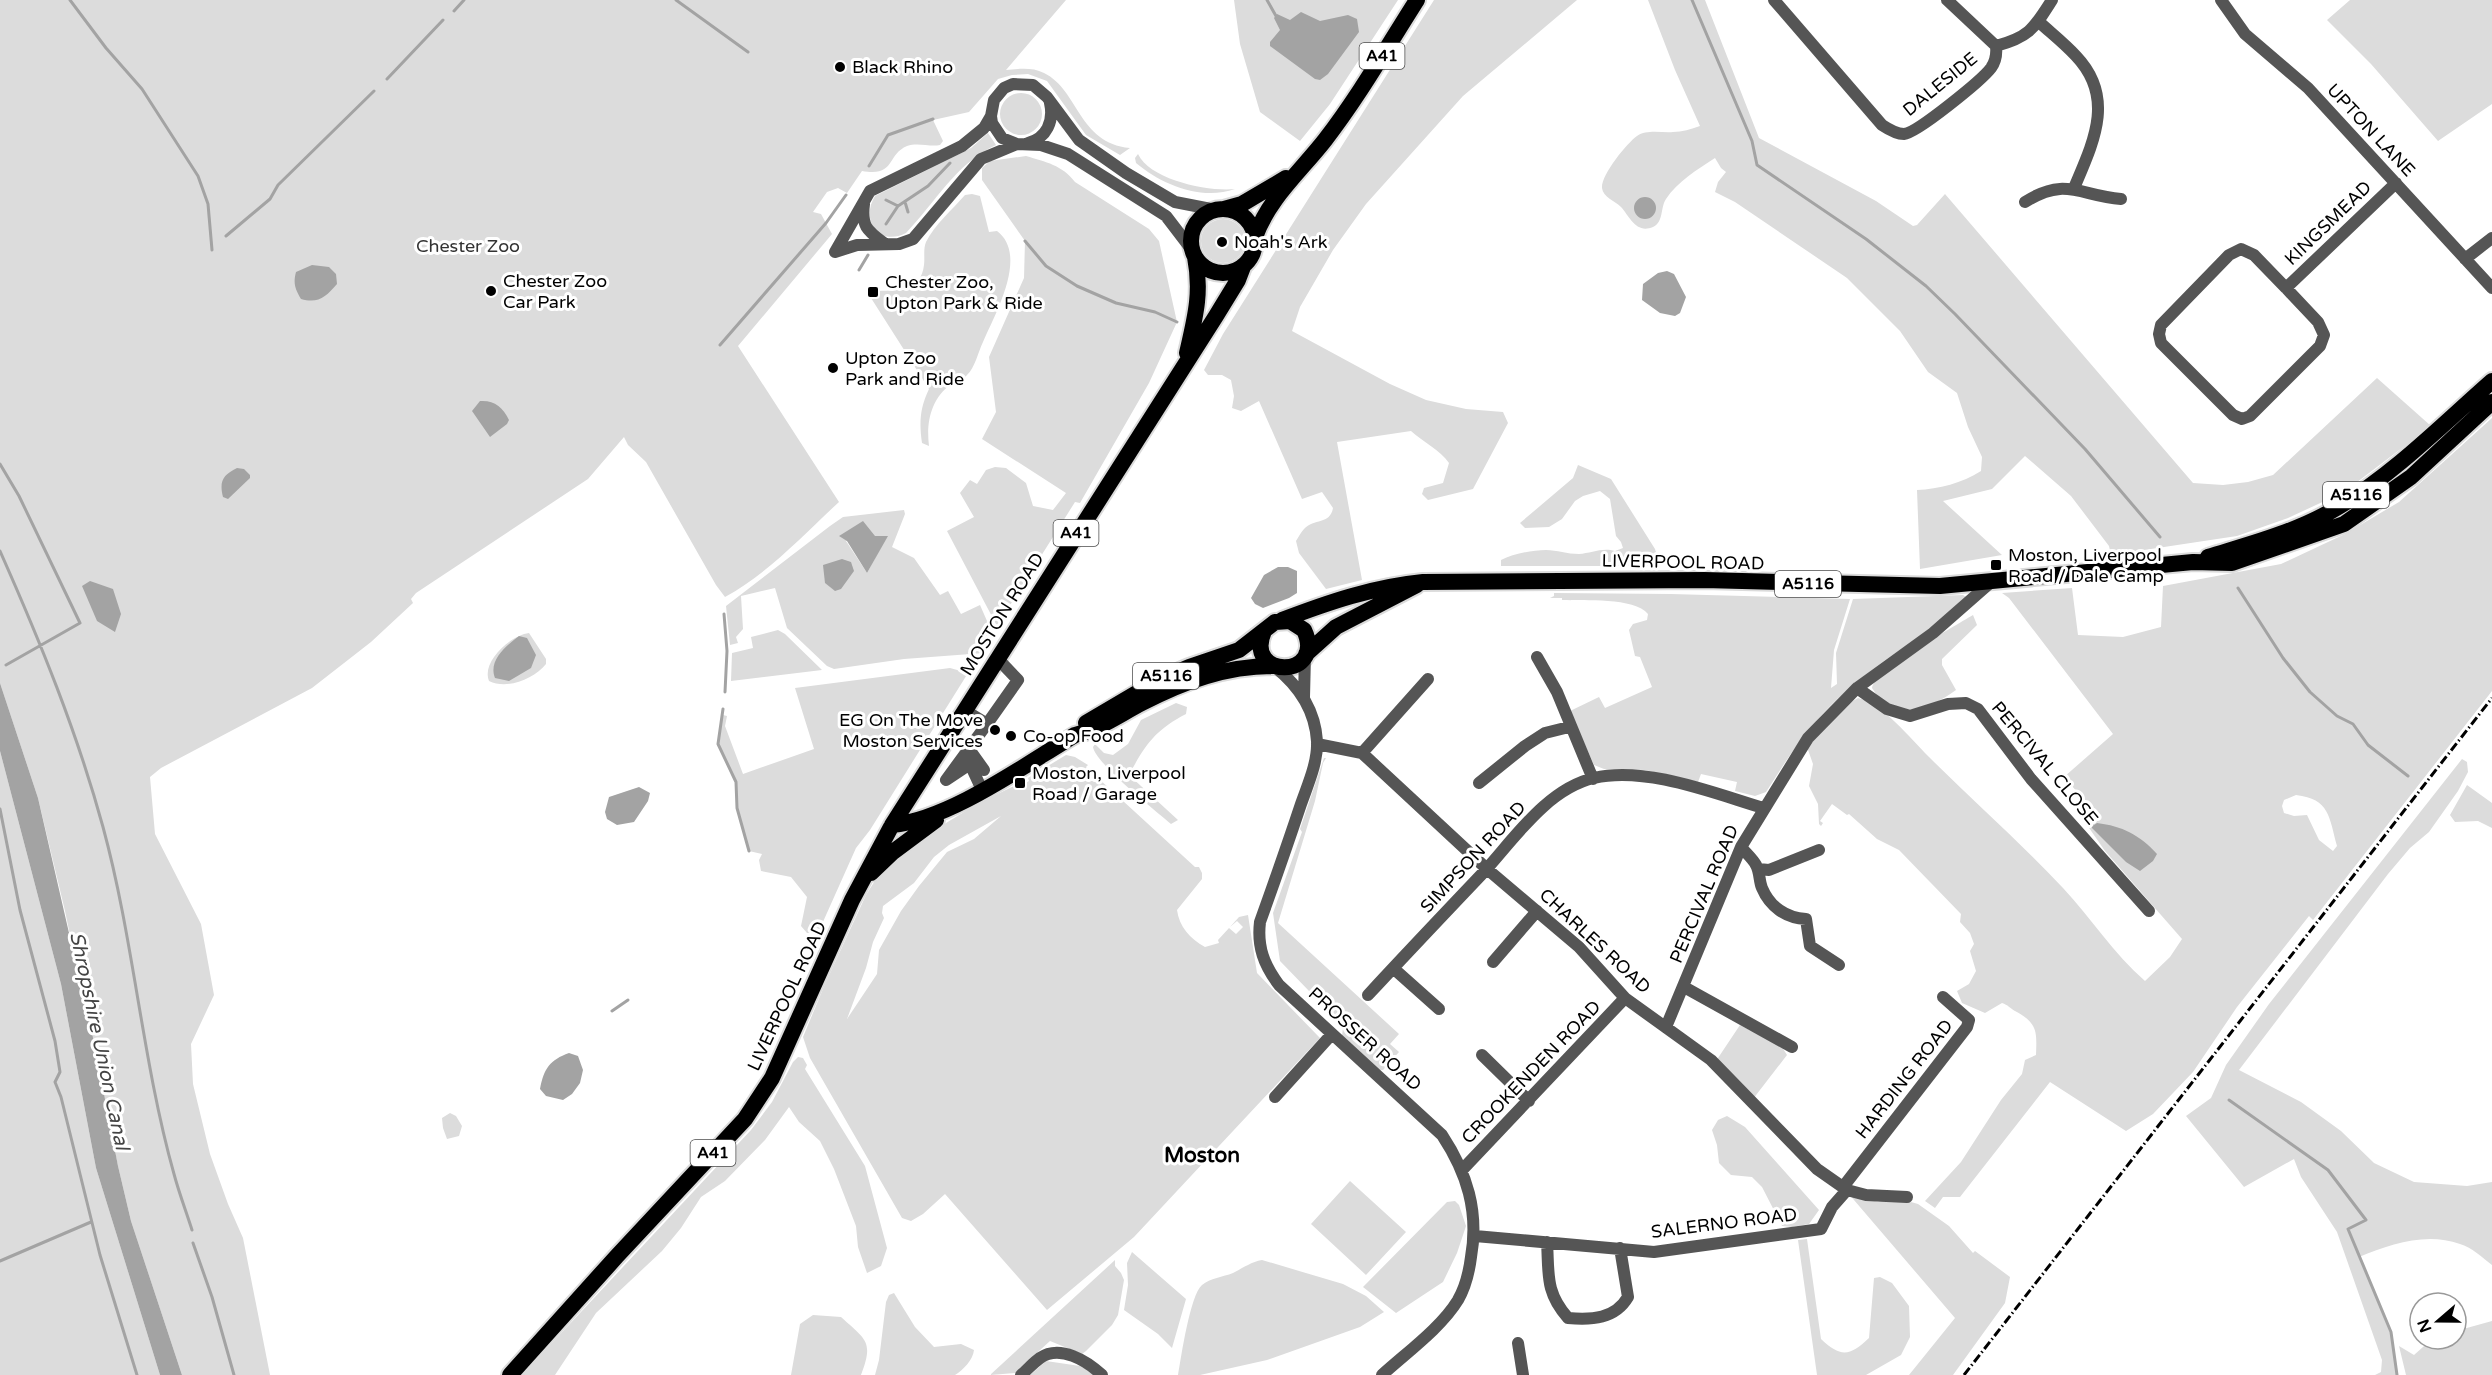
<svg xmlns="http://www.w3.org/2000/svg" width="2492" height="1375" font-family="'Varela Round',sans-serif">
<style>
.green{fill:#dcdcdc;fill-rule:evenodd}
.water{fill:#a3a3a3}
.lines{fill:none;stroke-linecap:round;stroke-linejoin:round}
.stream{stroke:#a3a3a3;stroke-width:3}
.highway-casing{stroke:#dbdbdb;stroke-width:20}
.minor{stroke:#555;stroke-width:12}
.highway{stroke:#000;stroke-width:16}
.rail{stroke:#000;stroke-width:3;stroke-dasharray:9 3 1.5 3;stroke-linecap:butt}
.poi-dot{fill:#000;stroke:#fff;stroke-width:2}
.labels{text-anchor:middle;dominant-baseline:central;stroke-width:6;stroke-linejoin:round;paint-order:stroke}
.shield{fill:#fff;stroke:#4c4c4c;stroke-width:1.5}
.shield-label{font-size:16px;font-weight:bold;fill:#000}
.poi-label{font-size:18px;fill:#000;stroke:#fff;text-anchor:start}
.street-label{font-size:18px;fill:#000;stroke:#fff}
.park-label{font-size:18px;fill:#333;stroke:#fff}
.water-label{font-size:20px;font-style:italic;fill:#444;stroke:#fff}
.quarter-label{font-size:21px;font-weight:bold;fill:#000;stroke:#fff}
</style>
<rect width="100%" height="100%" fill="#fff"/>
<path class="green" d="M0,0H1066L1006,70C1019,69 1032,67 1044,73C1079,90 1078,143 1130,148L1120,155L1086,135L1047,81L1028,74L1012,75L998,79L969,112L933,120L943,141L940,145C929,147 918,142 907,146C886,155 896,177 862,171L847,193L838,188L827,192L813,212L821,214L832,234L738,346L839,502C804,534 768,574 725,597L716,585L646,462L628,445L624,437L588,479L416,593L411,599L413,603L371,642L312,688L161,768L150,777L155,834L201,924L214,995L191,1044L193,1084L210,1154L228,1204L243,1238L270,1375H182L131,1221L118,1166L65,911L38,798L0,683Z
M1234,0H1398L1330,104L1300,141L1260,112L1240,44Z
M1434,0H1577L1463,96L1366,204L1333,250L1300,307L1292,331L1390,384L1426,400L1466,409L1503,412L1508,423L1473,489L1428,500L1422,494L1424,488L1443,483L1449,463C1440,450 1423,442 1411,431L1337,442L1362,580L1326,589L1299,553L1296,541C1298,538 1301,532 1304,529C1314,518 1330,525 1333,508L1322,492L1302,499L1259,401L1241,411L1232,408L1234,396L1231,380L1222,375H1208L1204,370L1223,334Z
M1648,0H1705L1759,138L1876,201L1913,226L1917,225L1945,194L2193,483L2223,485L2248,482L2273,475L2377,378L2431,426L2344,492L2288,518L2237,536L2111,555L2109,546L2071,496L2025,456L1992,489L1943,501L2002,555L1920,569L1917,490C1939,489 1962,483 1981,471L1982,457L1968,427L1957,393L1928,372L1900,331L1847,278L1735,202L1715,192L1718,182L1726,172L1721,168L1715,158C1698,169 1677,182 1666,199C1660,208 1664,222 1653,227C1636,234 1630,217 1621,207C1615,201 1603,197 1602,188C1601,175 1627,143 1637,136C1647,129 1662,133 1673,132C1682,132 1691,129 1700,126L1675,70Z
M2350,0H2492V104L2438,141L2371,64L2327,20Z
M1000 114a21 21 0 1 1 42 0a21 21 0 1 1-42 0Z
M988,133L996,145C955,164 936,202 906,233C879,247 860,220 875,196L971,148Z
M1138,154C1150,180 1209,192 1235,189C1202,201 1162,185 1136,163L1135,158Z
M1026,156C1046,162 1062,165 1075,182L1149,229L1159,241L1177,322L1149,383L1080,503L1075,502L997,626L947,531L974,517L960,493L970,480L977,484L986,470L995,467L1006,468L1026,483L1033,506L1053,510L1066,493L982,439L996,412L989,357L1024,278L1025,241L982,180V168L990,161Z
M972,194L980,196L989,232L997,231C1029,255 995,314 983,342C978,352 975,368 967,375C963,380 956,380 951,384C931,399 926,422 929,446L922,443C919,422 920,408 929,389L871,298L878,291C899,290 921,291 924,265C925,257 923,249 926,242C935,224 952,210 965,195Z
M1201 241a22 22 0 1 1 44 0a22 22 0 1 1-44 0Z
M2492,418V691L2313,920L2309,916L2237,1007L2193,1072L2153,1114L2126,1131L2050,1082L1960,1197H1943L1935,1208L1925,1201L1961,1162L2001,1100L2022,1074L2025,1060L2036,1055C2037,1030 2037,1023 2015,1011C2010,1008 2008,1005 2002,1003L1985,1013L1962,1003L1957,991L1969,984L1976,971L1970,951L1974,944L1970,933L1960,922L1961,914L1899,850L1877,839L1849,814L1847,815L1832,804L1820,821L1823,823L1821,826L1819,824L1818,804L1809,786L1813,764L1807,747L1851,702L1858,698C1881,702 1912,740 1928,756C1973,801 2020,842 2063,888C2091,918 2113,953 2145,981L2170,957L2182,939L2105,851L2085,822L2094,811L2064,777L2113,734L2009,598L2002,593L2072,588L2078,635L2123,637L2161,627L2163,586L2281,564L2345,534L2399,502ZM2296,795C2330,799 2329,817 2337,846L2333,851L2319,840L2307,815L2294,816L2284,813L2282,806L2284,800Z
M1578,465L1611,479L1655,549L1660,566H1501V560C1513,554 1532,550 1546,550C1557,550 1567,554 1579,554C1591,553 1603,547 1615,551L1623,548L1621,542L1616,536L1610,499L1600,491L1583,496L1575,501L1562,519L1549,527L1525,528L1520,523L1573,478Z
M904,510L905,514L892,547L914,558L940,595L948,591L961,614L980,605L994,637L984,653L904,659L834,669L827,666L787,628L775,588L741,596L743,629L736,637L738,643L730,645L726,606L830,526L843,517ZM875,536H887L867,573L846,541Z
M1554,593L1671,594L1850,599L1834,650L1831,688L1837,684L1836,653L1853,599L1963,595L1968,598V607C1913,641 1856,674 1814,724C1795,745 1781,769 1766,792L1755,796L1735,791L1737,782L1701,774L1698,782L1645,770L1604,769L1594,765L1570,711L1599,697L1605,708L1652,687L1640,657L1635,656L1629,630L1633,624L1647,620L1648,614C1634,597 1584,601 1562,600V598H1550L1554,596Z
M1973,615L1977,625L1942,659V665L1956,690C1929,709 1895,725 1872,688C1876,670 1953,627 1973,615Z
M778,630L785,634L822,670L731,681L732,653L753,648L751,637Z
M529,633L546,659V664C534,679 507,690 489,681C481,662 511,635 529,633Z
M950,668L968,673L870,830L856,848L818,933H807L801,926L807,897L791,877L761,871L759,860L762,854L749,851L737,808L736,782L718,744L723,715L727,716L725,726L743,774L814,749L795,688Z
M1176,703L1187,707L1186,714C1155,730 1145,745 1129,775L1178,820L1171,824C1155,810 1096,764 1093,747L1095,744L1104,753L1113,755L1128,744L1141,720Z
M0,751L61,984L96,1168L160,1375H0Z
M1066,755L1075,757L1088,765L1086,767L1195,867H1199L1202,873V879L1177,910C1179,926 1190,939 1205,947L1219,943L1218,940L1229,928L1236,934L1243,927L1237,921L1230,927L1239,917L1248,915L1257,973L1320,1038L1134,1237L1047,1310L945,1194L923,1214L911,1221L902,1218L810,1058L803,1037L825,984L866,895L876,879L884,870L933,831L977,804L1022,782L1024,784L1029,781L1028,778ZM1001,816L974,839L947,852L919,886L901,911L879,950L877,974L847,1019L866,968L873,942L884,918L882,913L883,906L914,883L934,857L949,845Z
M1324,758H1326L1323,763L1315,801L1278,923L1399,1034L1390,1044L1399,1052L1383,1070H1379L1342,1036L1343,1028L1340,1023L1280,961L1273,913L1302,832L1300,829Z
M2462,759L2467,762L2468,772L2458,791L2429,832L2410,848L2388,874L2239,1070L2301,1102L2341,1131L2374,1163L2414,1182L2467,1186L2492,1182V1265C2483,1258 2471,1247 2460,1244C2426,1232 2391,1244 2359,1257L2391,1332L2397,1375H2375L2381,1372L2382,1360L2337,1232L2301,1177L2294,1159L2244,1187L2186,1116L2211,1098L2226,1065L2269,1004Z
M2467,785L2492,803V828L2478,821L2455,822L2450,815Z
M1740,1025L1782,1047L1787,1055L1753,1099L1716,1061Z
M798,1057L803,1058L807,1065L805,1069L865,1166L887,1248L881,1266L867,1273L858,1247L856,1226L834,1169L820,1141L799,1122L789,1107L765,1140L725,1181L701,1197L681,1228L662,1251L596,1313L555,1375H522L751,1130L772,1102L793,1062Z
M450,1113L456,1116L462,1126L459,1136L447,1139L443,1128L442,1118Z
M1727,1116L1745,1127L1819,1210L1809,1224L1792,1227L1782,1226L1762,1187L1752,1177L1731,1175L1719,1163L1717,1145L1712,1130L1718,1120Z
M1350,1181L1406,1232L1366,1275L1311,1224Z
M1848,1193L1878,1202L1897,1198L1918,1204L1949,1226L1973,1253L1975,1251L2010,1277L2005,1303L1953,1375H1909L1955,1318Z
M1455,1201L1459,1205L1466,1226L1457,1253L1443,1282L1396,1313L1363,1287L1447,1202Z
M1807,1239L1821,1339C1841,1358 1850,1356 1869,1338L1874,1278L1880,1277L1892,1283L1909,1306L1910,1337L1901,1355L1866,1375H1817L1798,1240Z
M1132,1252L1186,1299L1172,1348L1158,1334L1124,1310L1128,1285L1127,1263Z
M1115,1260V1266L1121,1273L1124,1280L1118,1315L1112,1325L1086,1351L1082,1354L1050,1341L1015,1373L990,1375Z
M1262,1260L1343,1284L1366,1296L1384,1312L1360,1327L1267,1360L1200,1375H1178C1181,1358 1190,1295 1202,1285C1210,1278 1223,1277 1233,1273C1243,1268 1251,1262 1262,1260Z
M894,1293L915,1327L934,1347L961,1344L974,1350C973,1360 963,1370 955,1375H875L879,1360L886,1302L889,1295Z
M813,1315L841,1317C866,1340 874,1341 861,1375H791L800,1324Z
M2492,1321V1375H2406L2399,1346L2414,1355L2432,1339H2456V1331Z
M1046,1361L1080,1366L1097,1375H1030Z"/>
<path class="water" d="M1301,12L1320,21L1348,15L1357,19L1359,32L1328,74L1320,80L1315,79L1270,46V42L1280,30L1274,18L1277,14L1290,20Z
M1634 208a11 11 0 1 1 22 0a11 11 0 1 1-22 0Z
M312,265L329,267L336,274L337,284C326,297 318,304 301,299C295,289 293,283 296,272Z
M1667,271L1674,274L1686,297L1680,313L1675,316L1660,313L1642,300L1643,284L1658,273Z
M480,401C494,400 503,407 509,420L507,424L490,437L472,411Z
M237,468L244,469L250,475V478L228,499L223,497C219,481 223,475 237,468Z
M863,521L875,536H888L867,573L847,541L839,536Z
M842,559L851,562L854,571L841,589L835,591L825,583L823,565Z
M1278,567H1288L1297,571V593L1289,598L1263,608L1255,604L1251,598L1264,575Z
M90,581L113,589L121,614L115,632L97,621L82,586Z
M519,636L527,638L536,655L531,668L509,681L495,678C488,660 506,646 519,636Z
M0,683L38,798L92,1033L118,1166L131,1221L182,1375H160L96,1168L61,984L0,751Z
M639,787L650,793L648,801L634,822L617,825L607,819L605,812L609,797Z
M2097,823C2122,826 2140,835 2157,854L2153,861L2140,871L2126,862L2091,827Z
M569,1053L578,1056L583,1070L580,1083L572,1094L563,1100L546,1096L540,1089C544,1068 550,1060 569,1053Z"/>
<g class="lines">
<path class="stream" d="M70,0L106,48L142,89L198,176L208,204L212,250
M676,0L748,52
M1267,0L1276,16
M1692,0L1752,141L1757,165L1866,239L1926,286L1955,314L2085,449L2160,537
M454,11L464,0
M387,79L443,20
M869,166L888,135L933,119
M886,200L898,206
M905,202L908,212
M886,224L898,206L928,186L950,163
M226,236L270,199L278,185L374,91
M1025,241L1046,266L1077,286L1116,303L1155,312L1177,322
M859,270L868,255
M720,345L826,223L846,195
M0,464L19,496L80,623L6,665
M0,551C40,641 77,732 103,827C134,941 142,1060 174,1174C179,1193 186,1211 192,1230
M2238,588L2283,658L2310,692L2337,716L2353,724L2368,745L2408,776
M724,614L727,651L725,692
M723,709L718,744L736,782L737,808L749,851
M0,809L20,910L55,1041L60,1072L55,1082L61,1097L100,1255L137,1375
M612,1011L628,1000
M2229,1100L2328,1170L2366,1220L2348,1229L2391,1332L2397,1375
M193,1243L212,1297L234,1375
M0,1261L91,1222"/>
<defs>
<path id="highway" d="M1191 241a32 32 0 1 1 64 0a32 32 0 1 1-64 0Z
M1224,209L1242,204L1286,178
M1255,237C1269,198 1300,172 1325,140C1359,96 1387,47 1417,0
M1187,353C1195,318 1202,293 1195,257
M2208,557C2253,543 2300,531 2340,506C2396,472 2443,424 2492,381
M1282,620C1329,602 1373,587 1423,582L1704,580L1940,586L2193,562L2232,563L2344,524L2411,477L2492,402
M1306,654L1336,627L1417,585
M1086,723L1159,680L1189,667L1239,650L1275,622L1290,621L1304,630C1327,679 1243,680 1264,631
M892,825C949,820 1026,764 1075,735C1100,729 1119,715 1142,703C1184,681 1226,666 1274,666
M871,873L893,852L936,820
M510,1375L617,1256L745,1119L772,1078L852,900L892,825L1216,316L1238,280L1243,267"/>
</defs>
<use href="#highway" class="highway-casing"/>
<path class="minor" d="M1774,0L1882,125C1888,129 1896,134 1904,134C1917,133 1982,80 1991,68C1996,61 1997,55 1996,46L1947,0
M2221,0L2245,34L2308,88L2492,288
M2038,21C2051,33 2064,43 2076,56C2116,98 2093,143 2074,188
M1996,46C2030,37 2034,28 2052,0
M1028,143C1047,138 1054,121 1050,103
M2025,202C2066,176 2080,196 2121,199
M864,204C861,227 868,231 885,244
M1192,250L1166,216L1068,154L1041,145L1017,144L1002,138L992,123L991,116L994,100L1004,88L1013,84L1033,85L1047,97L1079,140L1126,173L1175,202L1216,210
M835,252L857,245L899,244L913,239L981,159L1017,144
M835,252L870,191L962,146L984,128L991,116
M2465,259L2492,238
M2286,288L2254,255L2241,249L2229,255L2161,325L2159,334L2161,343L2233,415L2242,419L2250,416L2320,346L2324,335L2318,322L2286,288L2396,183
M1537,657L1557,692L1593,779
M1275,667C1299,686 1315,710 1317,741C1318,762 1308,784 1301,804C1288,843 1274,883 1260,922C1257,947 1264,965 1279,985L1442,1135C1467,1173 1479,1211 1471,1257C1469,1273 1466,1286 1458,1300C1441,1328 1406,1353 1382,1375
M1857,688L1887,709L1910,716L1948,704L1966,703L1978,709L2031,779L2149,911
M1304,697L1305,655
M964,710L987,724L1018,680L997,658
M948,736L969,749L984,770
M1317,744L1362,753L1487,869L1579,947L1625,998L1711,1060L1817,1169L1847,1190L1866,1195L1907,1197
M1362,753L1428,679
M1479,783L1525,746L1545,733L1569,727
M982,790L970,764L946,780L987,724
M1741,847C1746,853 1753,859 1756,865C1760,872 1759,881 1762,888C1770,907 1786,918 1806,919L1810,946L1839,965
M1758,869L1769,870L1819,850
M1493,962L1537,911
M1393,968L1439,1009
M1684,987L1792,1047
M1368,995C1405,955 1443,915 1481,875C1512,842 1546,789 1594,778C1646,766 1713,793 1763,808
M1666,1027L1741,847L1808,738L1857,688L1933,633L1990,583
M1482,1055L1529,1101
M1275,1097L1332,1034
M1462,1170L1625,998
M1843,1187L1967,1027L1969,1020L1943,997
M1475,1236L1654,1252L1821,1229L1832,1207L1847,1190
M1547,1242C1549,1274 1545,1292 1568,1318C1592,1320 1615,1319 1628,1297L1620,1248
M1518,1343L1523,1375
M1021,1375C1027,1370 1033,1363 1040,1358C1060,1344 1087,1361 1102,1375"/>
<use href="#highway" class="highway"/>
<path class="rail" d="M1964,1375L2492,698"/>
</g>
<g class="poi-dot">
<circle cx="840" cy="67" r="6"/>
<circle cx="1222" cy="242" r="6"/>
<circle cx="491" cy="291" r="6"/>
<rect x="867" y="286" width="12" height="12" rx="3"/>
<circle cx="833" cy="368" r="6"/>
<rect x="1990" y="559" width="12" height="12" rx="3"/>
<circle cx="995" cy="730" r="6"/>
<circle cx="1011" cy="736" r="6"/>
<rect x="1014" y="777" width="12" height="12" rx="3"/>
</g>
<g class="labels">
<g class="shield">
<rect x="1359.5" y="43" width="45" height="26" rx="4.5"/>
<rect x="2323" y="482" width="66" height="26" rx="4.5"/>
<rect x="1053.5" y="520" width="45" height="26" rx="4.5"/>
<rect x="1775" y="571" width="66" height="26" rx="4.5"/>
<rect x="1133" y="663" width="66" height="26" rx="4.5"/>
<rect x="690.5" y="1140" width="45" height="26" rx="4.5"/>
</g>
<g class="shield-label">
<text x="1382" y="56">A41</text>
<text x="2356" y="495">A5116</text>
<text x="1076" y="533">A41</text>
<text x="1808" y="584">A5116</text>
<text x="1166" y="676">A5116</text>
<text x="713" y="1153">A41</text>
</g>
<g class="poi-label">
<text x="852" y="67">Black Rhino</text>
<text x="1234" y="242">Noah's Ark</text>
<text x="503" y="281">Chester Zoo<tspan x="503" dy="21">Car Park</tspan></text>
<text x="885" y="282">Chester Zoo,<tspan x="885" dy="21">Upton Park &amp; Ride</tspan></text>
<text x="845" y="358">Upton Zoo<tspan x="845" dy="21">Park and Ride</tspan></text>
<text x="2008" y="555">Moston, Liverpool<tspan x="2008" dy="21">Road / Dale Camp</tspan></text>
<text x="983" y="720" text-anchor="end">EG On The Move<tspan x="983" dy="21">Moston Services</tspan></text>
<text x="1023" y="736">Co-op Food</text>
<text x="1032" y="773">Moston, Liverpool<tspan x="1032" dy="21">Road / Garage</tspan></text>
</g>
<g class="street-label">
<text transform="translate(1940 84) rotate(-39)">DALESIDE</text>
<text transform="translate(2371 130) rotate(47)">UPTON LANE</text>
<text transform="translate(2328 223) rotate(-44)">KINGSMEAD</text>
<text transform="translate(1683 562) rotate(1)">LIVERPOOL ROAD</text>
<text transform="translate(1002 614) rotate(-58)">MOSTON ROAD</text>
<text transform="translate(2045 763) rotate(50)">PERCIVAL CLOSE</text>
<text transform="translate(1473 857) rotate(-47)">SIMPSON ROAD</text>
<text transform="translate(1704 894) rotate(-67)">PERCIVAL ROAD</text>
<text transform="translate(1595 941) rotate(43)">CHARLES ROAD</text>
<text transform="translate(787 996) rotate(-65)">LIVERPOOL ROAD</text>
<text transform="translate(1365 1039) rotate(42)">PROSSER ROAD</text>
<text transform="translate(1531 1072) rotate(-46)">CROOKENDEN ROAD</text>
<text transform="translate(1904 1079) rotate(-52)">HARDING ROAD</text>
<text transform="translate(1724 1223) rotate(-7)">SALERNO ROAD</text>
</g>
<g class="park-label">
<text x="468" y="246">Chester Zoo</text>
</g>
<g class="water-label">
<text transform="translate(99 1041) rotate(78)">Shropshire Union Canal</text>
</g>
<g class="quarter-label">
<text x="1202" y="1155">Moston</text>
</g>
</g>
<g transform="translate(2438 1321) rotate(250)"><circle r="28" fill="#ffffff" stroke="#999999" stroke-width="1.5"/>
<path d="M0-4.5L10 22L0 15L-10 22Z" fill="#000000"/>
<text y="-9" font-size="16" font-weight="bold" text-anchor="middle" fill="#000000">N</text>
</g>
</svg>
